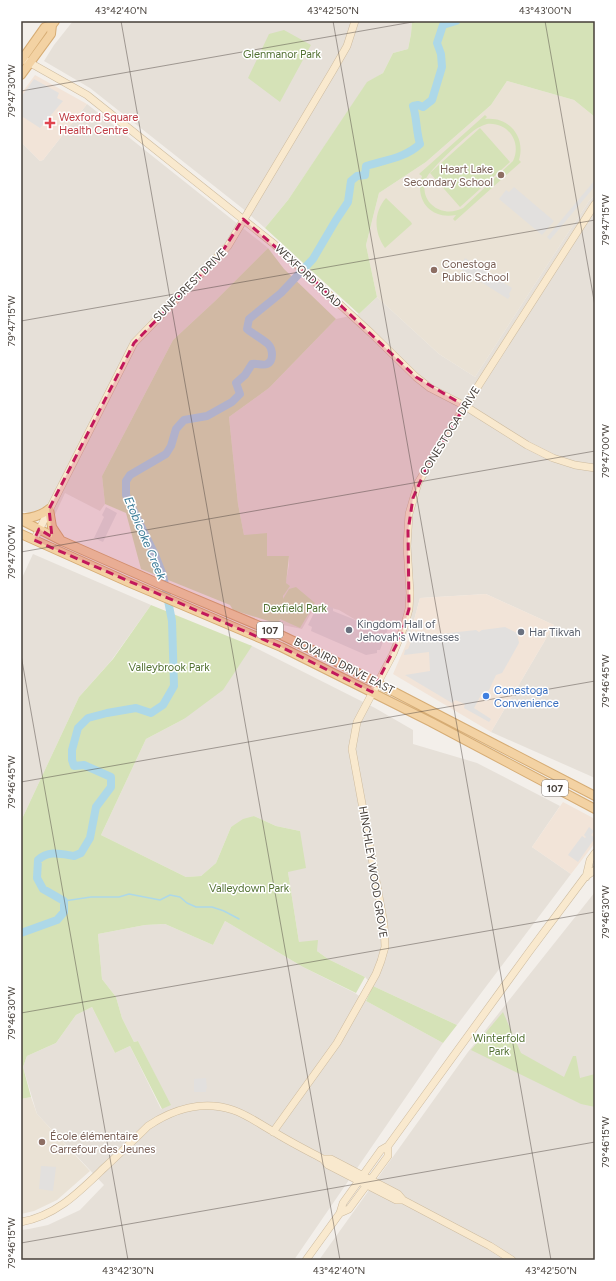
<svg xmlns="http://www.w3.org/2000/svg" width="616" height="1281" font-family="Figtree,sans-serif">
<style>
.residential{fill:#e6e0d8}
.commercial{fill:#f2e4d8}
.education{fill:#eae2d5}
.green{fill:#d5e2b7;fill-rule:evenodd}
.parking{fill:#e2e0de}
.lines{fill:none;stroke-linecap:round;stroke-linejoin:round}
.stream{stroke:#add8e8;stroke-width:1.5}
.river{stroke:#add8e8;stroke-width:8}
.secondary-casing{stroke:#cdbb9f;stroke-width:8}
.primary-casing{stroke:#d6ac74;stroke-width:10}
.secondary{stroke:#f9e9ce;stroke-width:7}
.primary{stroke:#f3d2a3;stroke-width:8}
.marked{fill:#c2185b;fill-opacity:0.2;stroke:#c2185b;stroke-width:3;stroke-dasharray:8 5;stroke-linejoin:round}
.ticks{fill:none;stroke:#463f39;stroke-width:1;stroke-opacity:0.45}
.health-dot{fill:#e0444e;stroke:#fff;stroke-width:1.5}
.education-dot{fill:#8d6e63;stroke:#fff;stroke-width:1.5}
.worship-dot{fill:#6b7280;stroke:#fff;stroke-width:1.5}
.shop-dot{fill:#3f7fe0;stroke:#fff;stroke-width:1.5}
.labels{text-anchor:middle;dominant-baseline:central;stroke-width:3;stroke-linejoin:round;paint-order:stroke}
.shield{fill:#fff;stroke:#7e7974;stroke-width:1}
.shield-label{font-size:10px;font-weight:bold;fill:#463f39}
.park-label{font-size:11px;fill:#527132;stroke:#fff}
.health-label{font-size:11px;fill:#be3a42;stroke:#fff;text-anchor:start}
.education-label{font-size:11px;fill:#785e54;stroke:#fff;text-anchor:start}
.street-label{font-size:11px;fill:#463f39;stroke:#fff}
.worship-label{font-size:11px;fill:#5b616d;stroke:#fff;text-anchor:start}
.shop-label{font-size:11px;fill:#366cbe;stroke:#fff;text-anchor:start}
.water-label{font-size:12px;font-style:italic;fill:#3a7b97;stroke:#fff}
.neatline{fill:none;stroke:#463f39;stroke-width:1.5}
.ticks-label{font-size:10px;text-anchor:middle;fill:#463f39}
</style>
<rect width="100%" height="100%" fill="#f3efea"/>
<path class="residential" d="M73,21H412L411,34L408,49L393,53L383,73L367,83L288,200L265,228L242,208L90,88L44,61L54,45Z
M87,104L268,248L215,301L173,340L102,476L105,504L100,511L65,493L53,519L21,511V142L40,161L43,160Z
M595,195V778L491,732L554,625L486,594L420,598L410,635L394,628L356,620L339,610L316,604L302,629L278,624L289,565V556L267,557L244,535L238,504L229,417L269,388L336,319L359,314L377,297L439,354L475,377L566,236L589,201Z
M33,554L151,605L111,661L79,697L21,821V580Z
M250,645L375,708L413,730V744L477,763L560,806L532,847L571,874L457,1025L373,986L365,977L328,959L317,951L299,942L288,872L300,831L276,826L254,816L231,827L216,863L201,876L186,877L101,835L146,739L184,719Z
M595,892V1260H319L468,1052Z
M225,921L303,967L355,993L366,1001L443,1043L294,1260H21V1230L29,1229L48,1225L80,1210L104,1185L37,1114L23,1067L27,1056L56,1043L76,1015L92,1007L115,1053L130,1046L161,1109L170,1105L138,1041L134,1042L122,1018L116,997L102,979L98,934L145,925L165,924L213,945Z"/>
<path class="commercial" d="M35,75L87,104L43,160L40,161L21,142V94Z
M486,594L554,625L491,732L393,674L410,635L420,598Z
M563,802L595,819V843L571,874L532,847Z"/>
<path class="education" d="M507,81L574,100L595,117V195L589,201L566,236L475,377L439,354L377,297L366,245L379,193L426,162L491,105Z
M31,1097L37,1114L90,1171L57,1200L34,1211L21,1214V1099Z"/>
<path class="green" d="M412,21H595V117L574,100L507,81L491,105L426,162L379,193L366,245L377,297L359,314L265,228L288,200L367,82L383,73L393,53L408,49L411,34Z
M284,30L311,45L280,102L248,78L269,34Z
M485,115L487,117L485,119C509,116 526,137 519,160L521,162L455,221L453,219L456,215C431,220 414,200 422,176L419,174ZM487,124C508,122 522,142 513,161L463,208C442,219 418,202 426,179C429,170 466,136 476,129C479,127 483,125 487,124Z
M480,128L510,162L460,207L430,173Z
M386,198L411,222L412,224L385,248C374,232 373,213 386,198Z
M268,248L284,269L336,319L269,388L229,417L238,504L244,535L267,533V556H289L286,583L290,586L283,596V599L289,589L296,587L315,603L300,628L280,619L278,624L233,610L230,605L141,569L126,513L105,504L102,476L173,340L215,301Z
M151,605L252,646L223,690L184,719L146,739L101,835L186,877L201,876L216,863L231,827L243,819L254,816L276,826L300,831L306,868L288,872L299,942L318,940L317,951L328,959L365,977L356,993L303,967L225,921L213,945L165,924L145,925L98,934L102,979L116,997L122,1018L134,1042L138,1041L171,1105L162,1109L130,1046L115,1053L92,1007L76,1015L56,1043L27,1056L23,1067L31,1097L21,1099V821L79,697L113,659Z
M373,986L457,1025L443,1043L366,1001Z
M503,1012L521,1053L564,1077L573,1056H576L580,1078L595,1074V1107L581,1104L471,1050Z"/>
<path class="parking" d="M34,79L59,93L57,98L63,101L40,128L23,117L21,119V97Z
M595,180V186L550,240L547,237Z
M514,187L554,221L542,235L499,199L506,190L509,192Z
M465,258L512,288L509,294L510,296L508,299L459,268Z
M106,507L117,513L103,542L94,538L104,517L102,515Z
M322,604L333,608V611L368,625L369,624H382L389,626L380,650H377V653L366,655L311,631L312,627L308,625L317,607H321Z
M505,627L517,633L519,643L502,673L496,675L489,690L482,693L474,708L491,719L489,722L464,708L465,704L455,700L452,703L405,675L430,671L429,652L404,655L405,650L408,649L413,637L476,630L479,632L482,630Z
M589,827L594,831L591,835L595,838L578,862L568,855L582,836L585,838L586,837L584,835Z
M206,1078L207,1088L206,1089V1092H194V1079Z
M41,1166L56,1167L53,1191L39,1189Z"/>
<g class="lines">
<path class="stream" d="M64,901L91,897H119L129,894L160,900L170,895L180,897L187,903L196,907H212L224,911L239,919"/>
<path class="river" d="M21,933L57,920L64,912V901L43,889L37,878L38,860C49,850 61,854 74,856L81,853L90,838L96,807L111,787V777L84,765L74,766L72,760V750L78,728L88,718L107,713L136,708L151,713L163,705L174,686L172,621L163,575L155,555L126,495V481L130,475L166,454L171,446L176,429L184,420L207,416L232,402L240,394L236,383L245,375L252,364C257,363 263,366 267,364C274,361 273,349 268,344C264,340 253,334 247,329L249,319L281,293L313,259L336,220L348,202L351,181L357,176L365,175L366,166C385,160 405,158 420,144C416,131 417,118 413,106L418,105L423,107L432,100L442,67L441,54L437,43L443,25L456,21"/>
<defs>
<path id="secondary" d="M25,60L87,95L274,244L371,333L416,377L430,388L465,406L527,445L553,458L575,465L595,468
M34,540L134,343L228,246L332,72L347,46L355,21
M586,877L590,860L595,853
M273,1132L337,1043L376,974L381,961L385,947L384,924L352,749L357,722L393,654L405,624L409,609L410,593L407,546L409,514L418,483L441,444L595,204
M323,1159H331L398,1194L403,1200L490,1246L512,1260
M340,1213L349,1209L388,1156V1146
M21,1222C56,1216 79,1192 104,1168C119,1154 134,1140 148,1126C173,1109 203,1100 233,1110C248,1115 261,1125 274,1132C290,1142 306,1150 323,1159L328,1165L359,1181L396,1200H403
M306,1260L340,1213L343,1203L381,1150L388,1146L529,952L585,877L595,870"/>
<path id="primary" d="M21,61L45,27L52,25
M21,75L51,34L52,25L55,21
M49,509L52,527L60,539
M21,518C30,519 42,515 49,509
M21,520L62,541L162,585L281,635L327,657L595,796
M21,534L128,582L281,647L431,722L595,809"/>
</defs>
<use href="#secondary" class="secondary-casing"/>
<use href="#primary" class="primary-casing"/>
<use href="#secondary" class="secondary"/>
<use href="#primary" class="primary"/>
</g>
<path class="marked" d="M243,219L315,281L416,377L465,406L425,471L413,498L408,531L409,609L401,636L372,692L281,647L34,540L39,529L52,537L49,509L134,343L220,255Z"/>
<path class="ticks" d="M121,21L340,1260M333,21L551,1260M545,21L595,306M21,91L418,21M21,321L595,220M21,552L595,451M21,655L128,1260M21,782L595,681M21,1013L595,912M21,1243L595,1142"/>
<path class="health-dot" d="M48 117h4v4h4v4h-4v4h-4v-4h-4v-4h4z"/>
<g class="education-dot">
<circle cx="501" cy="175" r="4"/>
<circle cx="434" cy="270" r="4"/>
<circle cx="42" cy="1142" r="4"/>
</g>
<g class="worship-dot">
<circle cx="349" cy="630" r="4"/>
<circle cx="521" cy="632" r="4"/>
</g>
<circle class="shop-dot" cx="486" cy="696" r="4"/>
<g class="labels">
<g class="shield">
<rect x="257" y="622" width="26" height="16" rx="3"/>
<rect x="542" y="780" width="26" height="16" rx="3"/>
</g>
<g class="shield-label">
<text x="270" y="630">107</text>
<text x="555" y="788">107</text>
</g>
<g class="park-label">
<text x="282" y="54">Glenmanor Park</text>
<text x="295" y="608">Dexfield Park</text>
<text x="169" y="667">Valleybrook Park</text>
<text x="249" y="888">Valleydown Park</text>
<text x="499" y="1038">Winterfold<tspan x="499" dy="13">Park</tspan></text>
</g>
<g class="health-label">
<text x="59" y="117">Wexford Square<tspan x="59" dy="13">Health Centre</tspan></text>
</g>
<g class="education-label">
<text x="493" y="169" text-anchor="end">Heart Lake<tspan x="493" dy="13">Secondary School</tspan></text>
<text x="442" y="264">Conestoga<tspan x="442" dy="13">Public School</tspan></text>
<text x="50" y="1136">École élémentaire<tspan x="50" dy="13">Carrefour des Jeunes</tspan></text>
</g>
<g class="street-label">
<text transform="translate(308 276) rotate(43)">WEXFORD ROAD</text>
<text transform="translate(190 285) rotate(-45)">SUNFOREST DRIVE</text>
<text transform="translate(450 431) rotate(-58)">CONESTOGA DRIVE</text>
<text transform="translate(344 666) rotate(27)">BOVAIRD DRIVE EAST</text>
<text transform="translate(373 872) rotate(81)">HINCHLEY WOOD GROVE</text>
</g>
<g class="worship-label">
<text x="357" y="624">Kingdom Hall of<tspan x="357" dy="13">Jehovah's Witnesses</tspan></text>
<text x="529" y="632">Har Tikvah</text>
</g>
<g class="shop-label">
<text x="494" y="690">Conestoga<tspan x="494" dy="13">Convenience</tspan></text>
</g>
<g class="water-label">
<text transform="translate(145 538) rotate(67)">Etobicoke Creek</text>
</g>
</g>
<rect width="616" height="1281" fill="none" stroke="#ffffff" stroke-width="44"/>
<rect x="22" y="22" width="572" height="1237" class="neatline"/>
<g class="ticks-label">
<text x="121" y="14">43°42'40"N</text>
<text x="333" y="14">43°42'50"N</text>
<text x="545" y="14">43°43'00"N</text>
<text transform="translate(11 91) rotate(-90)" y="4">79°47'30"W</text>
<text transform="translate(605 220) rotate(-90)" y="4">79°47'15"W</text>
<text transform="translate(11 321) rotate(-90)" y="4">79°47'15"W</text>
<text transform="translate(605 451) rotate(-90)" y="4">79°47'00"W</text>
<text transform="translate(11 552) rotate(-90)" y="4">79°47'00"W</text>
<text transform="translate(605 681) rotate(-90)" y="4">79°46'45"W</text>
<text transform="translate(11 782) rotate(-90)" y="4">79°46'45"W</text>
<text transform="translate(605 912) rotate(-90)" y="4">79°46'30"W</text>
<text transform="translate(11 1013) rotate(-90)" y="4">79°46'30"W</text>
<text transform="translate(605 1142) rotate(-90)" y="4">79°46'15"W</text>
<text transform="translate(11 1243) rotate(-90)" y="4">79°46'15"W</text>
<text x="128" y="1274">43°42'30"N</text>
<text x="339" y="1274">43°42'40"N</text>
<text x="551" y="1274">43°42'50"N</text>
</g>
</svg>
